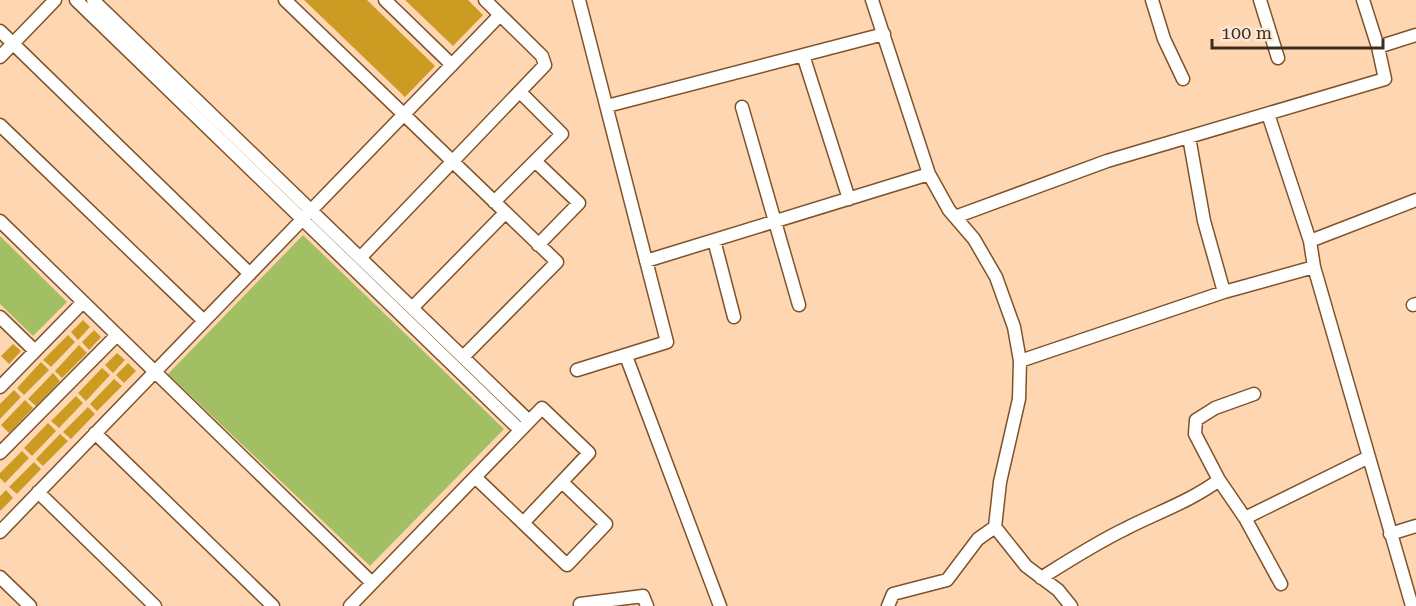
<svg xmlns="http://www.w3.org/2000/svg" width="1416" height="606" font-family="'Roboto Serif',serif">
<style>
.green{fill:#a2bf64}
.building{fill:#cc9b22}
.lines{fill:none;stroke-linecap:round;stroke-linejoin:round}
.minor-casing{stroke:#7e5329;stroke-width:15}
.minor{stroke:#fff;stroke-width:12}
</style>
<rect width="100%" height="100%" fill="#fed6b2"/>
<path class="green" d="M303,235L504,429L370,566L168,374Z
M0,236L67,302L33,336L0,304Z"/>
<path class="building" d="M304,0H367L435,66L405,97Z
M405,0H468L483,15L453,46Z
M83,320L90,327L78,340L71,332Z
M94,330L101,337L89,350L82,342Z
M68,335L75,342L51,367L43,360Z
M13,344L21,351L9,364L1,356Z
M79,345L87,353L62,378L55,371Z
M117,353L125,360L113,373L105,365Z
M41,362L49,370L24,395L17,388Z
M128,363L136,371L124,383L116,375Z
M102,368L110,375L86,401L78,393Z
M53,373L60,381L36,406L28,399Z
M114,379L122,386L97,411L90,404Z
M14,390L21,397L0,419V404Z
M76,396L83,403L59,428L51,421Z
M25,400L33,408L9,433L1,425Z
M88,407L95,414L71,439L63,432Z
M48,423L56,431L32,456L24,448Z
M60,434L68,441L43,466L36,459Z
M22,451L29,458L5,483L0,478V473Z
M34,462L41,469L17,494L9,487Z
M6,490L13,498L0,511V496Z"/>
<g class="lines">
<defs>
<path id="minor" d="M76,0L520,430
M93,0L529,421
M285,0L557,262L463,357
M385,0L452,65
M872,0L929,174L949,210L974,239L996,277L1014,327L1020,361L1019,399L1000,482L995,527L1026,566L1058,590L1071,606
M1152,0L1164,39L1183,79
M1260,0L1278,58
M1363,0L1378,47
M0,31L250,274
M803,55L849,199
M0,57L55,0
M607,106L884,34
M742,107L799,305
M1268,114L1310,241L1314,267L1412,606
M0,125L204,321
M1189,137L1204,221L1224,292
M535,161L579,203L538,245
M494,202L562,134L520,92
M955,217L1107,161L1385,79L1378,47L1416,35
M0,221L372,583
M714,240L734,317
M1310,241L1416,200
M360,258L545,65L542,56L485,0
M646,261L929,174
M1413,305L1416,304
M412,308L505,213
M0,317L35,351
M626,356L720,606
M1020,361L1224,292L1314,267
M577,370L667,342L579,0
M0,387L83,302
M1254,394L1215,408L1196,420L1195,434L1219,480L1245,518L1281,584
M95,433L273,606
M0,453L117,335
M475,477L567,565L606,524L562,482
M38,492L155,606
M1245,518L1369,457
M0,532L500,15
M1390,534L1416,526
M0,577L30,606
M1041,578C1068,561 1096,543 1125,529C1156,513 1191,501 1219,480
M350,606L542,408L589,453L523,523
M581,606L580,604L643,596L647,606
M888,606L893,594L947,580L978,539L995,527"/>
</defs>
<use href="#minor" class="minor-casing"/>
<use href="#minor" class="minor"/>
</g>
<path d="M1212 39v9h171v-9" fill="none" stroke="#3f2c1a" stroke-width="3"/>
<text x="1221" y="39" font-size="18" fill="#3f2c1a" stroke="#fce8d6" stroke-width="4.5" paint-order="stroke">100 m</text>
</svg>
